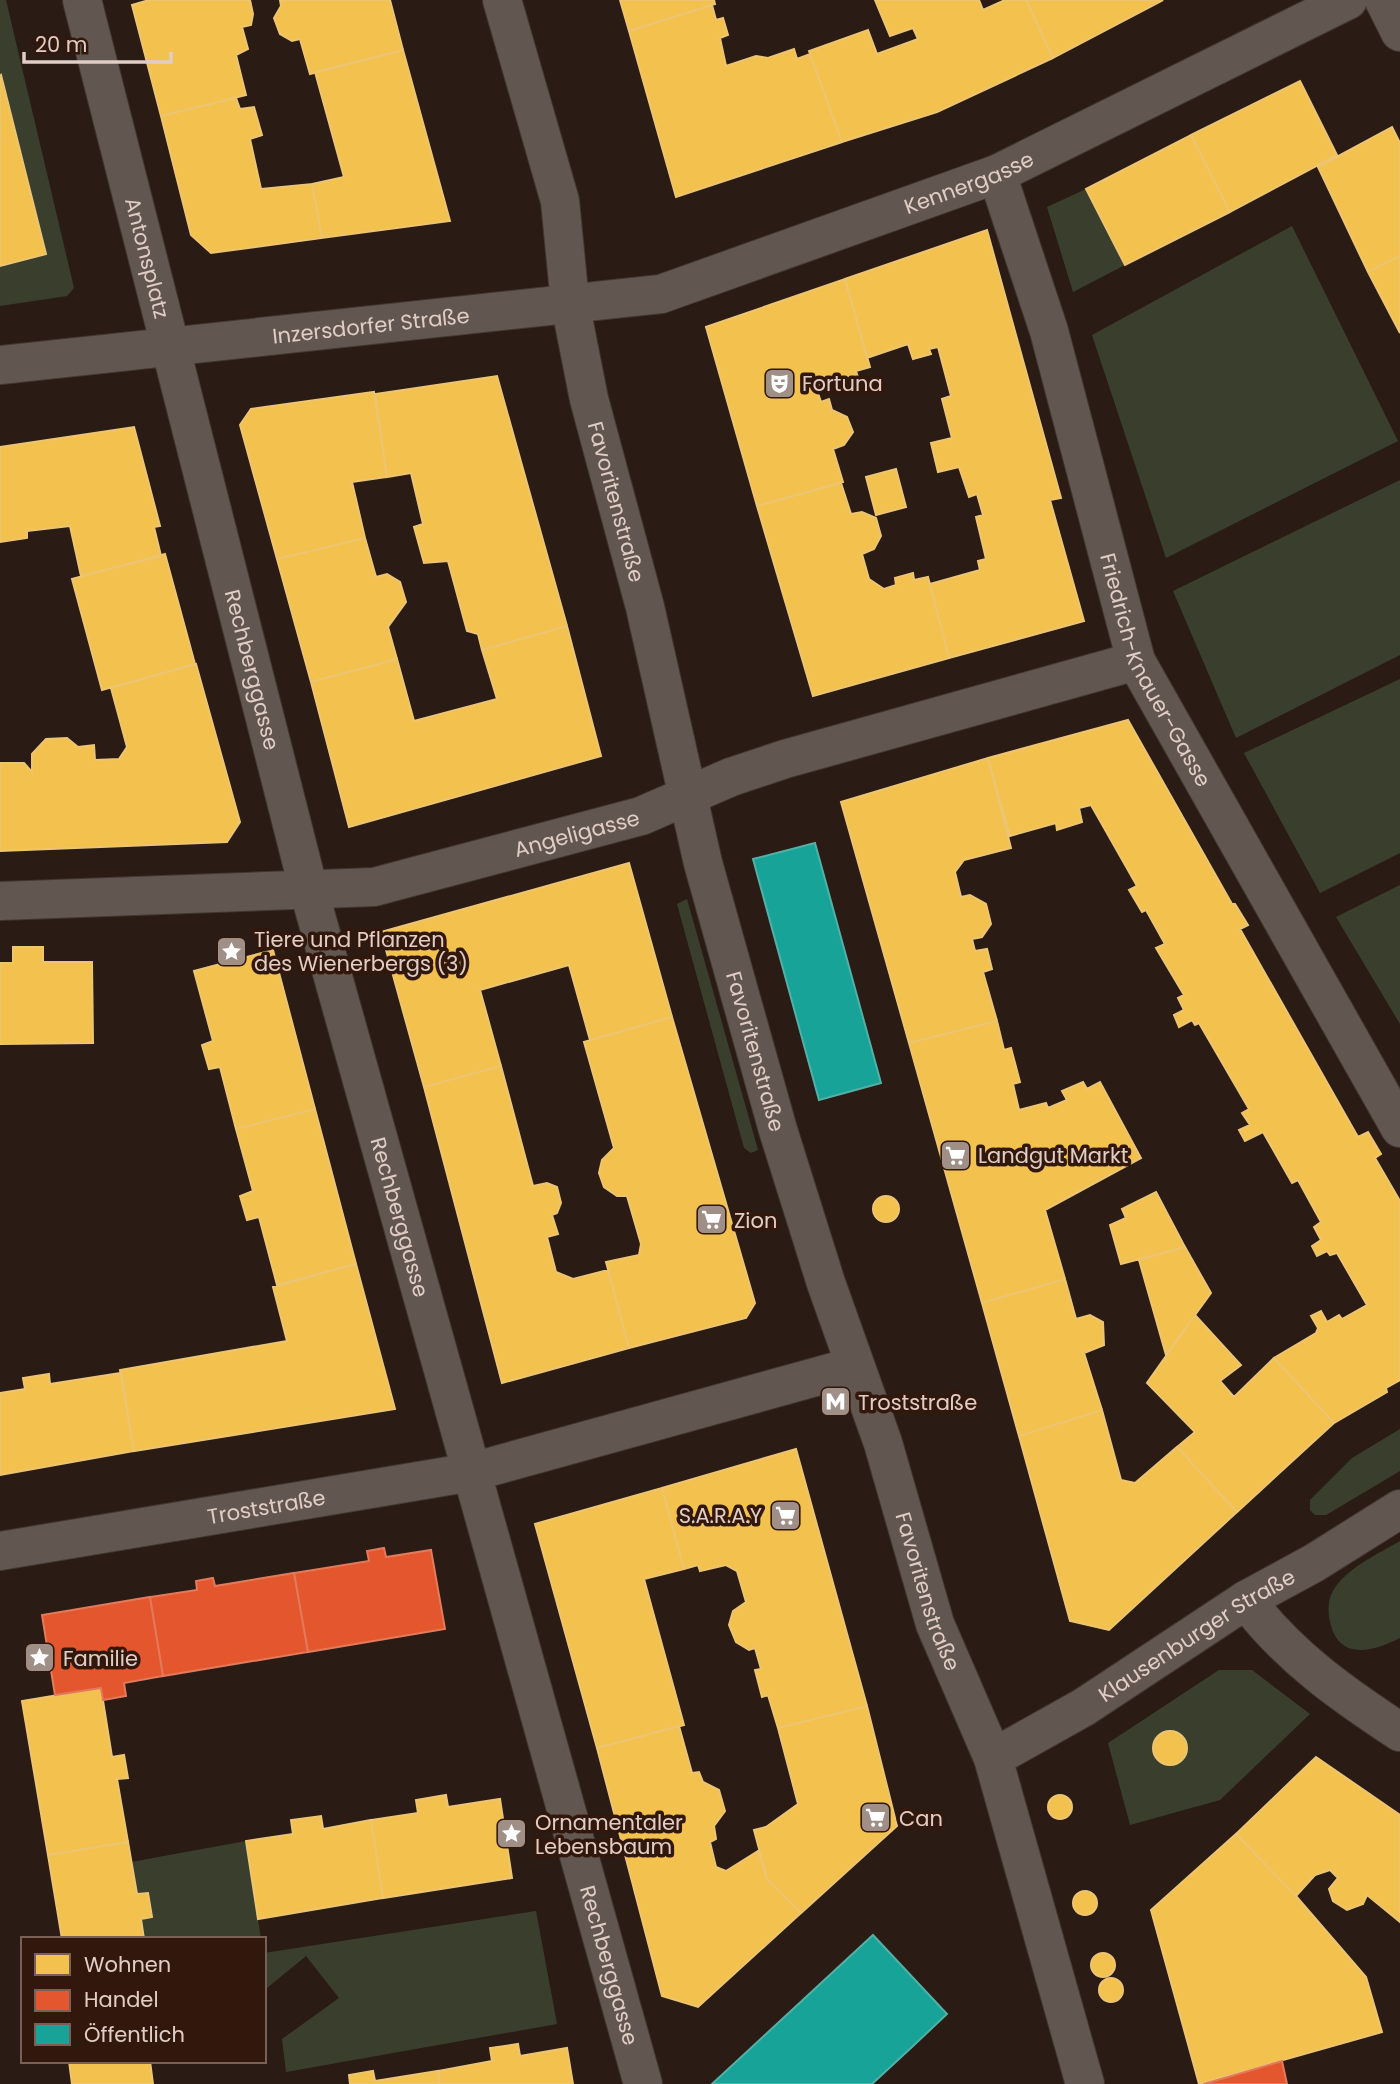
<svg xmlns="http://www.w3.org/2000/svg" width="1400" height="2084" font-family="Poppins,sans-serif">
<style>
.green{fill:#3a3f2d}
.homes{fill:#f2c14e;stroke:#edc572;stroke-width:2}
.shops{fill:#e4572e;stroke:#e37a5b;stroke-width:2}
.public{fill:#17a398;stroke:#53b0a6;stroke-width:2}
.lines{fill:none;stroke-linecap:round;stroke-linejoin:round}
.street-casing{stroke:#433732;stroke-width:40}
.secondary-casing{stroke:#433732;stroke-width:40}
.street{stroke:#625750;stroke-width:38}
.secondary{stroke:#625750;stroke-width:38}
.labels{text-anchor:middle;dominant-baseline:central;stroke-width:7;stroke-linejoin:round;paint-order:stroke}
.street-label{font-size:21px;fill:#e0cdc5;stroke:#32180c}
.poi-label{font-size:21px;fill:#e0cdc5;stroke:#32180c;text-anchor:start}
</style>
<rect width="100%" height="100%" fill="#2a1c14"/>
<path class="green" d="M0,0H6L74,288L67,296L0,306Z
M1086,189L1125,265L1073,292L1047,207Z
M1292,226L1398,441L1166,558L1092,335Z
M1400,480V655L1236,738L1173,591Z
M1400,679V853L1320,893L1244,753Z
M1400,885V1024L1336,917Z
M687,899L758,1150L751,1153L744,1148L677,904Z
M1400,1429V1471L1326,1515H1315L1310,1510V1500L1352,1458Z
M1400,1541V1638C1372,1652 1339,1661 1330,1622C1328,1614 1328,1602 1331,1595C1342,1570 1378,1554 1400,1541Z
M1219,1670H1252L1310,1714L1220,1800L1130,1825L1108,1743Z
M246,1841L261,1939H144L141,1919L152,1917L148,1893L137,1894L131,1862Z
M536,1911L557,2024L286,2072L282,2039L339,1998L306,1956L267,1988L264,1985V1953Z"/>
<path class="homes" d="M149,0H250L253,14L251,25L242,27L248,49L236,55L246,95L161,116L132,5Z
M280,0H390L403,50L310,74L300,39L292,41L280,34L274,18L281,6Z
M620,0H714L715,4L629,31Z
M875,0H979L983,10L1005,0H1026L1053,58L937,112L842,142L809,51L868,30L877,54L918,39L913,28L890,36Z
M1026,0H1163L1053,58Z
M712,5L716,20L723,18L728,35L720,38L726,66L756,56L768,58L794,49L797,59L810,54L842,142L676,197L629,31Z
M403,50L450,221L322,238L312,184L344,177L315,72Z
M1,75L46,254L0,266V76Z
M1300,81L1337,155L1230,212L1191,135Z
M236,98L240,109L254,107L262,135L250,139L261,189L312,184L322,238L211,253L191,235L161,116Z
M1392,127L1400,143V256L1368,272L1318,167Z
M1191,135L1230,212L1125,265L1086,189Z
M987,230L1061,498L1050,500L1084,621L949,658L930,584L980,570L978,561L986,559L976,517L983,515L977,494L969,497L959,467L938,472L931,443L952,438L942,399L951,396L938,347L929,349L931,354L913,359L908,344L867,358L845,279Z
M1400,256V333L1368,272Z
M845,279L870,367L856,371L859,380L844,385L840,376L823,381L817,390L821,402L829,399L832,410L847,417L853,432L844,445L833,449L843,482L757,506L706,327Z
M497,376L567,626L482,650L478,634L467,631L448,561L424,563L414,527L423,524L411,473L387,477L375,394Z
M374,392L387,477L352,482L365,538L277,559L240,425L251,409Z
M134,427L160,526L154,527L161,556L81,576L70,526L27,531V538L0,542V447Z
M896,469L906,507L876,515L866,477Z
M841,483L851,514L862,512L876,518L881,536L874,549L862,554L869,579L884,589L896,585L895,578L913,573L914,580L928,577L949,658L813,696L757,506Z
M365,538L376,577L387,574L400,582L406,602L388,627L397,659L311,682L277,559Z
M165,554L195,664L102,690L72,579Z
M567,626L601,756L349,827L311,682L397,659L414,721L497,699L482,650Z
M196,664L240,822L227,842L0,851V763H24L32,772V754L46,739L67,738L78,747L94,745L95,760L119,759L127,747L111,688Z
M1128,720L1232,904H1235L1248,925L1240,929L1358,1137L1368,1132L1381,1154L1375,1158L1400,1201V1380L1386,1388L1387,1392L1334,1423L1274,1358L1316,1333L1318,1328L1311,1316L1321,1311L1327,1322L1339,1315L1342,1319L1367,1305L1337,1253L1330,1255L1327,1251L1317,1256L1312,1246L1321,1240L1314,1227L1321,1222L1298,1180L1292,1183L1263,1132L1245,1141L1239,1130L1250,1125L1242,1113L1249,1109L1199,1023L1195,1025L1192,1020L1179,1027L1174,1015L1184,1010L1178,998L1184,995L1156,948L1165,944L1146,910L1142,912L1129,890L1137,886L1091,805L1079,808L1082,822L1057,830L1056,823L1010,836L988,758Z
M988,758L1011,848L964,860L955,872L961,897L970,895L986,904L991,924L982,937L972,939L975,951L987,949L992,969L983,972L997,1021L909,1043L841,802Z
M629,863L672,1017L590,1040L569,965L480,990L501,1066L424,1087L381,932Z
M13,947H43V962H92L93,1043L0,1044V963H13Z
M273,950L315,1109L236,1129L220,1067L209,1069L202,1045L213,1041L194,971Z
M672,1017L755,1303L746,1318L629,1348L606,1262L639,1255L641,1244L627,1196H617L604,1187L599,1173L602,1160L614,1148L584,1042Z
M997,1021L1004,1050L1011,1048L1020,1082L1013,1084L1019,1110L1046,1103L1048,1108L1067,1100L1062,1091L1083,1082L1087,1089L1100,1082L1141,1158L1045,1210L1065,1279L982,1303L909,1043Z
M501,1066L533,1186L547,1183L557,1187L561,1203L557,1213L552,1215L558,1234L547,1237L556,1272L573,1279L608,1270L629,1348L502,1383L424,1087Z
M315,1109L356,1264L277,1285L259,1217L247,1220L240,1196L253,1191L236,1129Z
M1156,1192L1185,1247L1121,1264L1110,1225L1126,1218L1122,1209Z
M873 1209a13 13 0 1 1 26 0a13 13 0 1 1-26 0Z
M1185,1247L1211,1293L1166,1355L1139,1260Z
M356,1264L395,1409L134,1451L120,1370L287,1341L273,1287Z
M1065,1279L1076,1319L1090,1315L1103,1322L1104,1345L1084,1353L1102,1410L1019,1436L982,1303Z
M1195,1315L1241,1365L1220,1381L1234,1397L1274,1358L1334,1423L1237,1512L1177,1447L1195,1432L1147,1383Z
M121,1373L134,1451L0,1475V1393L25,1389L23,1378L49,1374L50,1384Z
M1102,1410L1121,1480L1135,1483L1177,1447L1237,1512L1109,1630L1070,1621L1019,1436Z
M796,1449L867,1706L778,1728L768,1695L762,1697L755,1670L761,1669L755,1648L749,1650L736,1642L729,1625L733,1611L746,1602L737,1571L726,1565L700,1571L698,1565L684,1569L662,1488Z
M662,1488L684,1569L644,1579L684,1725L597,1748L535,1524Z
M101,1688L112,1757L124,1755L128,1778L117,1779L128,1842L48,1855L22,1701Z
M867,1706L897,1826L801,1913L767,1879L754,1830L766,1827L798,1804L778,1728Z
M679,1726L692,1773L699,1772L703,1782L719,1790L725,1811L714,1826L716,1839L710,1842L716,1867L726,1871L758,1851L767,1879L801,1913L698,2007L662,1996L597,1748Z
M1153 1748a17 17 0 1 1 34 0a17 17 0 1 1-34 0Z
M1316,1757L1400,1815V1922L1367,1895L1363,1904L1347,1910L1333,1901L1329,1889L1338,1878L1330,1870L1315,1875L1296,1896L1236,1834Z
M446,1795L448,1807L500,1799L512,1878L383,1898L371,1820L418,1813L416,1800Z
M1048 1807a12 12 0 1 1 24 0a12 12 0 1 1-24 0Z
M321,1816L323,1829L371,1820L383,1898L258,1919L246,1841L293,1834L291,1820Z
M1236,1834L1296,1896L1366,1977L1382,2032L1199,2084L1151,1910Z
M128,1842L137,1894L148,1893L152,1917L141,1919L144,1939H62L48,1855Z
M1073 1903a12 12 0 1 1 24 0a12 12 0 1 1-24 0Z
M1091 1965a12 12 0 1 1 24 0a12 12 0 1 1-24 0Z
M1099 1990a12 12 0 1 1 24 0a12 12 0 1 1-24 0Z
M518,2044L520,2056L567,2048L573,2084H440L438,2071L492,2061L490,2048Z
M69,2061H150L153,2084H72Z
M373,2071L375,2081L438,2071L440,2084H350L349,2075Z"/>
<path class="shops" d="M384,1548L386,1557L431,1550L445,1629L308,1652L294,1573L369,1561L367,1551Z
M294,1573L308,1652L163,1676L150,1597L197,1590L196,1581L213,1578L215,1586Z
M150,1597L163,1676L124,1683L126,1696L103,1700L101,1688L55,1695L42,1615Z
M1282,2061L1287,2084H1204Z"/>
<path class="public" d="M815,843L881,1083L819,1100L753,859Z
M873,1935L947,2014L912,2047L872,2084H712Z"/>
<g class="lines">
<defs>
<g id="street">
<path id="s1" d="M82,0L309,891L643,2084"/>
<path d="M1384,0L1400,32"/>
<path id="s2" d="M997,174L1049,331L1136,661L1400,1128"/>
<path id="s3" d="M0,901L374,887L641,816L731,777L785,759L1136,661"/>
<path d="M1246,1600C1288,1656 1342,1694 1400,1732"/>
<path id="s4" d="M993,1758L1084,1707L1246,1600L1314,1563L1400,1509"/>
</g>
<g id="secondary">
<path id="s5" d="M502,0L560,201L570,303L589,399L645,607L703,863L778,1130L826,1283L883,1443L935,1624L993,1758L1085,2084"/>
<path id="s6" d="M0,365L661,294L997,174L1348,0"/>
<path id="s7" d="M0,1551L472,1472L855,1366"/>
</g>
</defs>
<use href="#street" class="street-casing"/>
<use href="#secondary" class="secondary-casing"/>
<use href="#street" class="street"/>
<use href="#secondary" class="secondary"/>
</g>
<defs>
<symbol id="theatre-square" viewBox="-11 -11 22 22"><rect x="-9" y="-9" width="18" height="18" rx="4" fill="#a08f87" stroke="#32180c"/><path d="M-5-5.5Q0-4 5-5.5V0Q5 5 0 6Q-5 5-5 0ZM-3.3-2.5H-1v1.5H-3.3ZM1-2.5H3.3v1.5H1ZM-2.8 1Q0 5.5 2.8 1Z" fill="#fff"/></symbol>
<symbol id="sight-square" viewBox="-11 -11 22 22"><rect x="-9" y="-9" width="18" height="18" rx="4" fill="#a08f87" stroke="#32180c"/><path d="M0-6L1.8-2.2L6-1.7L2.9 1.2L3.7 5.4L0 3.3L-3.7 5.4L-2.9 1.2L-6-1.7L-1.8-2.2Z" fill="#fff"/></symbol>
<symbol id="supermarket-square" viewBox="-11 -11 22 22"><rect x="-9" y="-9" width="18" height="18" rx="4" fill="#a08f87" stroke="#32180c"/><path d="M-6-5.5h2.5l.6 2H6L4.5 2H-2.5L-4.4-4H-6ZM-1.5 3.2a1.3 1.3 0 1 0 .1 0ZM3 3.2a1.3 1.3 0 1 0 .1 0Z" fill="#fff"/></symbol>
<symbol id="metro-square" viewBox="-11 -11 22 22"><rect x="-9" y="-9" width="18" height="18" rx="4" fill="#a08f87" stroke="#32180c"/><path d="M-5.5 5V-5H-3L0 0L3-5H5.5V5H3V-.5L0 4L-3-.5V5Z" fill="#fff"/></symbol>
</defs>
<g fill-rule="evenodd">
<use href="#theatre-square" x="762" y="366" width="35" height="35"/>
<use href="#sight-square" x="214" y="934" width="35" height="35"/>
<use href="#supermarket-square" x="938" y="1138" width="35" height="35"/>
<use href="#supermarket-square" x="694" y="1202" width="35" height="35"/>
<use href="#metro-square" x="818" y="1384" width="35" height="35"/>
<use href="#supermarket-square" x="768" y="1498" width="35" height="35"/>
<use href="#sight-square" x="22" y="1640" width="35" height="35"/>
<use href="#supermarket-square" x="858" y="1800" width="35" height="35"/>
<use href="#sight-square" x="494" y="1816" width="35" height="35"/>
</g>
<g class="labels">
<g class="street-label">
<text stroke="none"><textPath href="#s6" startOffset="992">Kennergasse</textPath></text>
<text stroke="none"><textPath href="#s1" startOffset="266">Antonsplatz</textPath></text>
<text stroke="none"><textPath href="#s6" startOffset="373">Inzersdorfer Straße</textPath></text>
<text stroke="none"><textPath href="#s5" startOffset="516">Favoritenstraße</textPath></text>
<text stroke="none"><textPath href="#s2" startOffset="522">Friedrich-Knauer-Gasse</textPath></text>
<text stroke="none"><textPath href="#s1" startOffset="691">Rechberggasse</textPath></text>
<text stroke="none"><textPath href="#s3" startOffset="584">Angeligasse</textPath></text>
<text stroke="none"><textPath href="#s5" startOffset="1083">Favoritenstraße</textPath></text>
<text stroke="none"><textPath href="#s1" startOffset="1258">Rechberggasse</textPath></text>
<text stroke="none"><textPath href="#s7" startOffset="270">Troststraße</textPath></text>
<text stroke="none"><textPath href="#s5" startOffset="1650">Favoritenstraße</textPath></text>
<text stroke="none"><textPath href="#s4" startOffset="238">Klausenburger Straße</textPath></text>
<text stroke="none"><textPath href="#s1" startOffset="2035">Rechberggasse</textPath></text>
</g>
<g class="poi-label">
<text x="802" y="383">Fortuna</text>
<text x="254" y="939">Tiere und Pflanzen<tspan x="254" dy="24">des Wienerbergs (3)</tspan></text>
<text x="978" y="1155">Landgut Markt</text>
<text x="734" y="1220">Zion</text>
<text x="858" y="1402">Troststraße</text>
<text x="762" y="1515" text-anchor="end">S.A.R.A.Y</text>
<text x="63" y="1658">Familie</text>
<text x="899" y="1818">Can</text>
<text x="535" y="1822">Ornamentaler<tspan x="535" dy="24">Lebensbaum</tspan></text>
</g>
</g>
<rect x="21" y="1937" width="245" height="126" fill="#32180c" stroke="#786056" stroke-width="2"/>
<rect x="35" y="1954" width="35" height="21" fill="#f2c14e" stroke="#786056" stroke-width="2"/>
<text x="84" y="1972" font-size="21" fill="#e0cdc5">Wohnen</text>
<rect x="35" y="1990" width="35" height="21" fill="#e4572e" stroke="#786056" stroke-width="2"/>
<text x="84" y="2007" font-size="21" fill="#e0cdc5">Handel</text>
<rect x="35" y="2024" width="35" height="21" fill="#17a398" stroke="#786056" stroke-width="2"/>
<text x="84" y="2042" font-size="21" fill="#e0cdc5">Öffentlich</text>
<path d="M24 52v10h147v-10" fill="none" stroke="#e0cdc5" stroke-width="3.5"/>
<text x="35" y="52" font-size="21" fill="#e0cdc5" stroke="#32180c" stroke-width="5" paint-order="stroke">20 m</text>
</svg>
